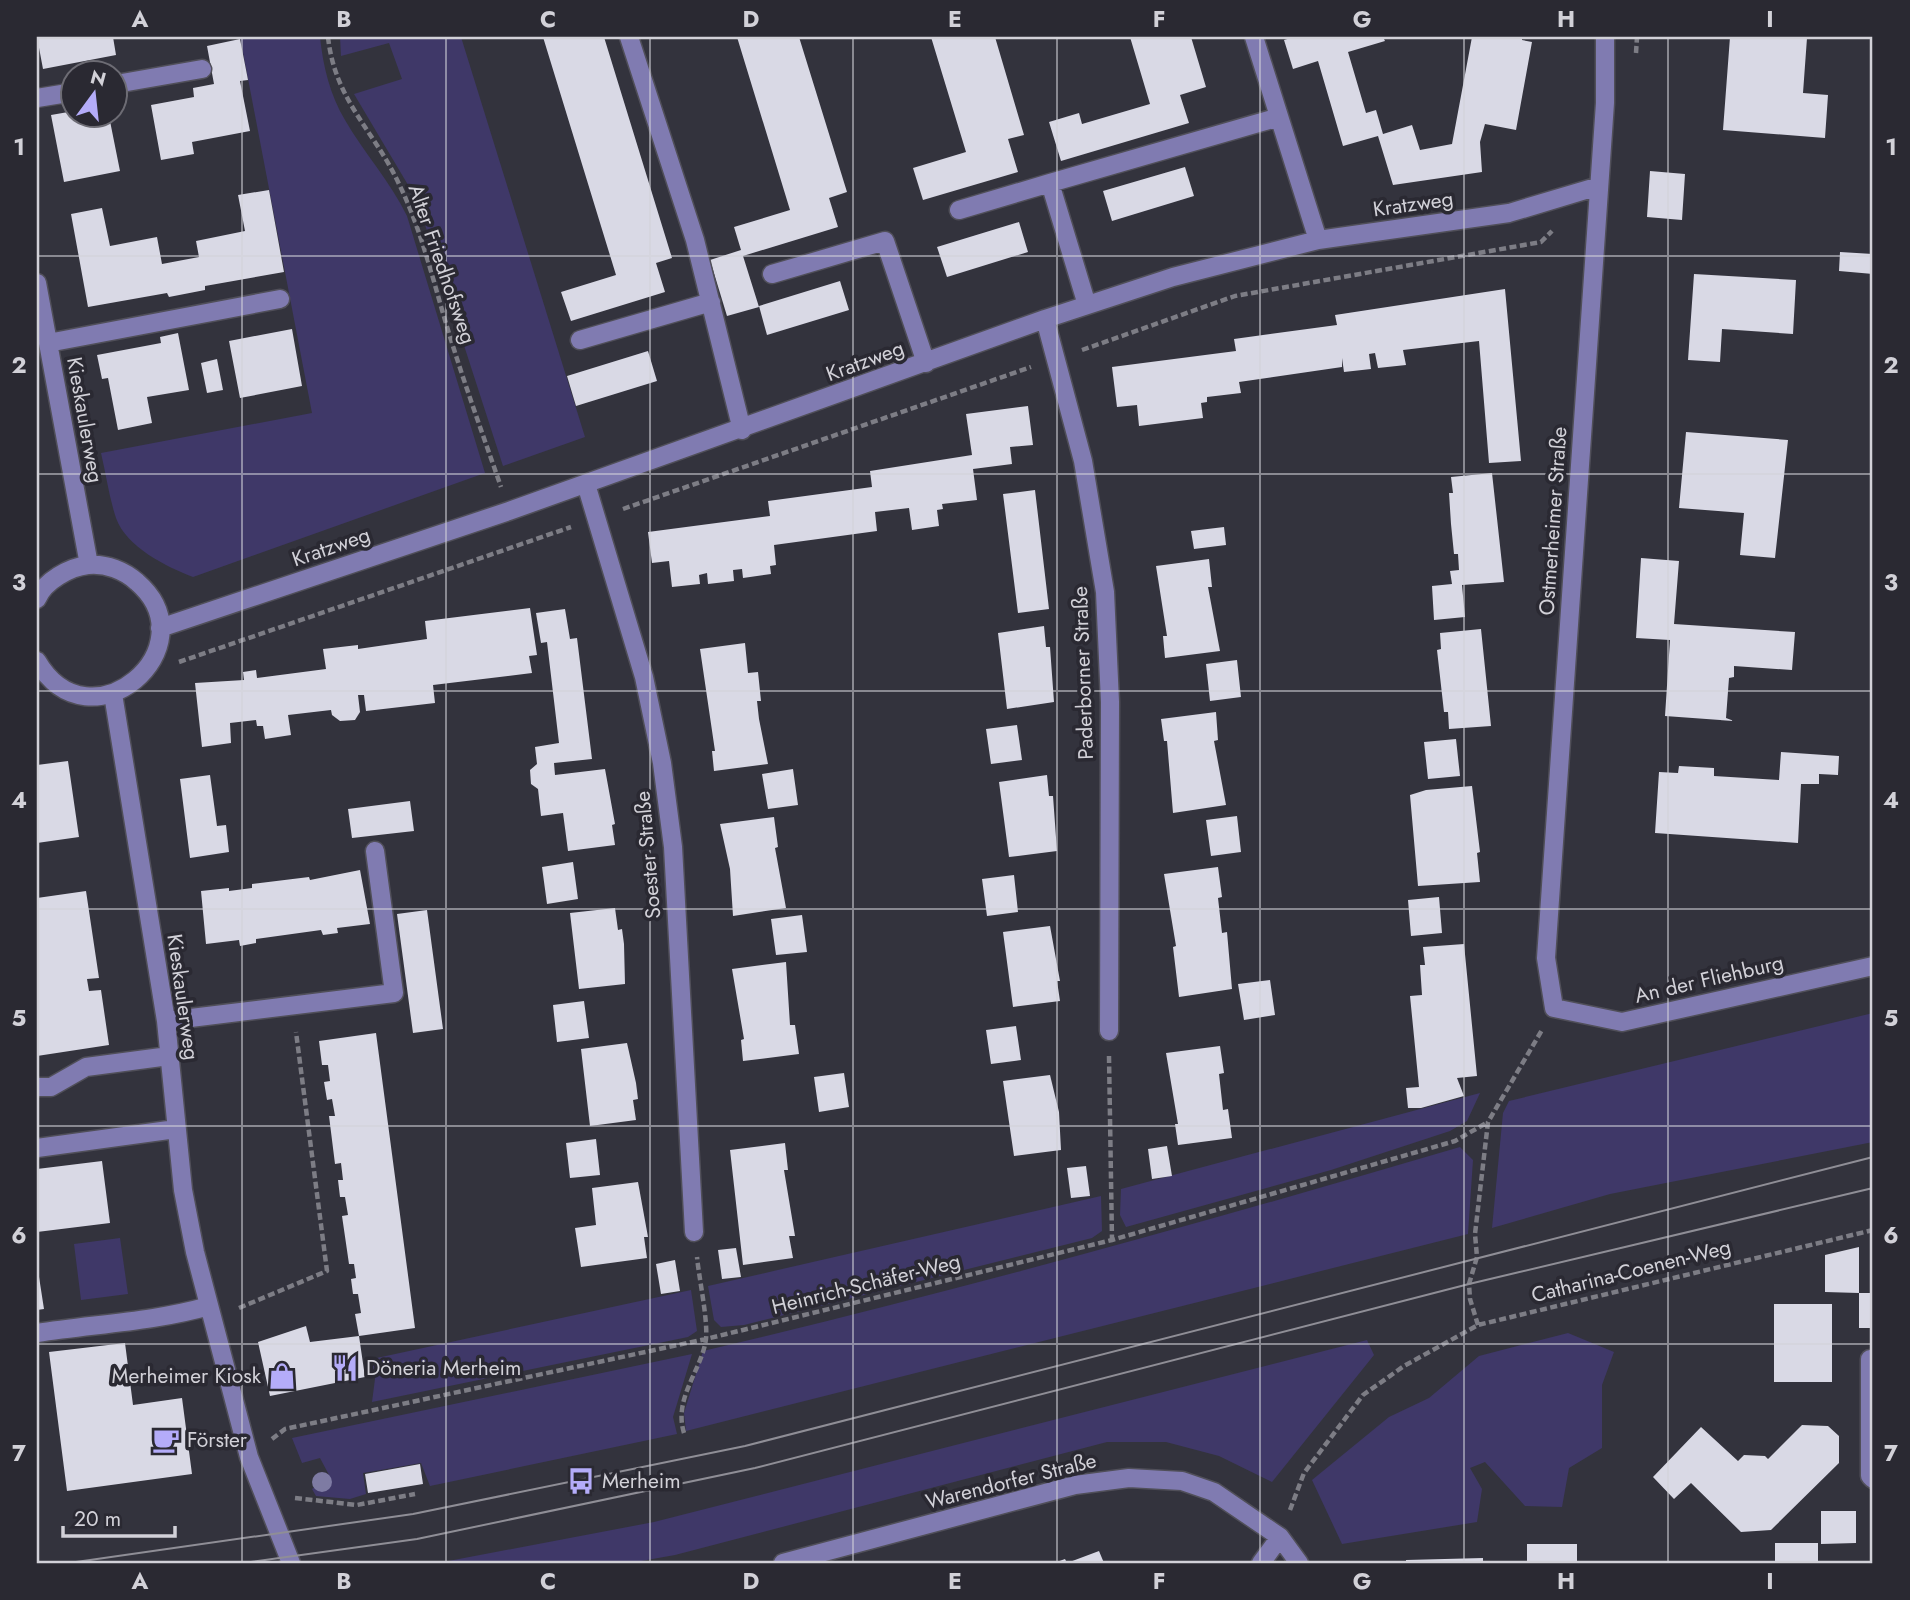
<svg xmlns="http://www.w3.org/2000/svg" width="1910" height="1600" font-family="Jost,sans-serif">
<style>
.green{fill:#3f3868}
.building{fill:#d9d9e5}
.lines{fill:none;stroke-linecap:round;stroke-linejoin:round}
.minor-casing{stroke:#504f59;stroke-width:21}
.path{stroke:#7d7d85;stroke-width:4.5;stroke-dasharray:7 3.5;stroke-linecap:butt}
.minor{stroke:#807bb1;stroke-width:18}
.tram{stroke:#8f8e96;stroke-width:2}
.tree{fill:#7e7ba3}
.grid{fill:none;stroke:#d2d1d8;stroke-width:2;stroke-opacity:0.55}
.labels{text-anchor:middle;dominant-baseline:central;stroke-width:7;stroke-linejoin:round;paint-order:stroke}
.street-label{font-size:21px;fill:#d2d1d8;stroke:#2a2932}
.poi-label{font-size:21px;fill:#d2d1d8;stroke:#2a2932;text-anchor:start}
.neatline{fill:none;stroke:#d2d1d8;stroke-width:2.5}
.grid-label{font-size:23px;text-anchor:middle;font-weight:bold;fill:#d2d1d8}
</style>
<rect width="100%" height="100%" fill="#33333d"/>
<path class="green" d="M240,37H320C323,66 330,95 345,120C364,153 390,181 407,216L485,473L193,577C167,567 126,547 116,518C109,497 106,474 101,453L312,413Z
M340,37H461L585,437L503,466L417,200L354,94L402,79L389,43L341,56Z
M1873,1013V1142L1610,1194L1492,1228L1503,1113L1509,1101Z
M1480,1093L1467,1121L1450,1131L1331,1170L1126,1227L1120,1215L1121,1189Z
M1460,1147L1473,1160L1468,1234L686,1431L684,1413L703,1351C958,1291 1209,1221 1460,1147Z
M1101,1196L1102,1231L1092,1238L744,1325L721,1327L714,1320L708,1286Z
M120,1238L128,1294L81,1300L74,1244Z
M691,1290L697,1331L688,1337L372,1402L375,1379L372,1359Z
M1568,1333L1614,1352L1602,1385V1448L1569,1468L1562,1507L1525,1506L1485,1462L1470,1468L1482,1489L1477,1522L1342,1544L1312,1480L1389,1417L1429,1398L1479,1356Z
M1367,1340L1374,1355L1272,1482L1219,1456L1166,1442H1107L675,1555L630,1563H438L654,1522Z
M692,1354L673,1417L677,1434L430,1486L421,1463L363,1473L366,1494L350,1499L316,1496L312,1489L329,1475L320,1458L302,1463L292,1438Z"/>
<path class="building" d="M37,37H113L116,55L43,69Z
M543,37H604L672,258L656,263L665,292L571,321L561,292L616,275Z
M737,37H799L847,192L829,198L838,227L743,256L759,307L727,316L710,260L741,250L734,227L790,210Z
M931,37H995L1024,135L1008,139L1018,172L923,200L913,168L966,152Z
M1130,37H1191L1206,87L1180,95L1189,123L1061,161L1049,122L1079,113L1082,124L1150,104Z
M1294,37H1383L1385,41L1348,52L1366,113L1376,110L1383,134L1412,125L1420,150L1452,144L1472,37H1522V40L1532,42L1516,130L1485,124L1480,142L1482,172L1393,185L1378,136L1343,146L1318,61L1293,69L1284,40Z
M1730,37L1807,38L1803,93L1828,95L1825,138L1723,130Z
M240,39L248,80L240,81L250,131L192,142L194,154L161,160L151,105L194,97L193,88L214,84L207,46Z
M74,111V116H109L120,171L64,182L51,115Z
M1185,167L1194,196L1112,221L1103,191Z
M1650,171L1685,174L1682,220L1647,217Z
M269,190L284,272L205,286V290L169,297L167,293L88,307L71,214L102,208L110,246L157,237L162,264L199,257L196,241L245,231L238,195Z
M1019,222L1028,252L947,277L937,247Z
M1840,252L1873,254V274L1839,271Z
M1694,274L1796,280L1793,334L1722,329L1720,362L1688,360Z
M840,281L849,310L767,335L759,306Z
M1505,289L1521,461L1489,463L1479,341L1403,350L1406,365L1378,368L1375,353L1369,354L1371,369L1344,372L1342,358V367L1239,382L1241,393L1207,397V402L1201,403L1203,418L1139,426L1137,405L1117,407L1112,367L1236,351L1234,339L1337,325L1335,315Z
M292,329L302,386L240,398L229,341Z
M178,333L189,390L147,397L152,423L118,430L108,378L102,379L97,355L161,343L160,337Z
M648,351L657,381L576,406L567,376Z
M217,359L223,390L207,393L201,363Z
M1028,406L1033,445L1010,447L1012,464L973,469L977,500L942,504L943,509L937,510L939,526L912,530L909,508L875,512L877,531L774,545L776,565L770,566L771,574L743,578L742,569L733,570L734,581L708,584L707,573L699,575L700,584L672,587L669,561L652,563L648,532L770,516L768,501L872,487L870,471L972,455L966,414Z
M1686,432L1788,440L1775,558L1740,555L1744,513L1679,508Z
M1492,473L1504,582L1462,585L1465,617L1434,620L1432,586L1452,584L1450,571L1459,570L1458,554H1454L1451,524L1449,493H1453L1451,477Z
M1035,490L1049,609L1018,613L1003,494Z
M1224,527L1226,545L1194,549L1191,531Z
M1641,558L1679,561L1674,624L1795,632L1792,670L1734,666V677L1729,678L1726,718L1734,721L1665,716L1670,640L1636,638Z
M1209,559L1212,587H1208L1220,651L1165,658L1163,636H1167L1156,566Z
M530,608L537,655L529,656L532,673L433,685L435,703L366,711L364,695H358L360,712L355,720L340,721L332,715L331,710L288,715L291,735L265,739L263,726H257L256,720L230,723L231,743L202,747L195,683L244,680L243,672L256,670L257,678L326,669L323,649L358,645V649L427,639L425,621Z
M565,609L570,639L577,638L592,759L554,763L555,775L605,769L615,824L612,825L615,845L568,851L563,813L541,816L538,789L531,784L530,770L537,764L535,747L559,743L547,642L541,643L536,613Z
M1044,626L1046,647H1050L1054,702L1007,709L998,633Z
M1481,629L1491,726L1449,729L1448,712H1444L1437,650L1441,649L1440,633Z
M745,643L748,673L758,672L761,701H757L759,719L768,764L714,771L712,751H715L700,649Z
M1237,660L1241,697L1210,701L1206,664Z
M1216,712L1218,740L1214,741L1226,805L1173,813L1167,741H1164L1161,719Z
M1017,725L1022,760L991,764L986,729Z
M1456,739L1460,776L1428,779L1424,742Z
M1781,752L1839,756L1838,775L1819,774V784H1801L1798,843L1655,833L1659,772L1678,773L1679,766L1714,768V776L1779,780Z
M68,761L79,837L37,843V765Z
M793,769L798,805L768,809L762,774Z
M210,775L217,826L226,825L229,852L190,858L180,779Z
M1047,775L1049,796H1053L1057,851L1009,857L999,782Z
M1472,786L1480,852L1477,853L1480,882L1418,886L1410,795L1426,790Z
M410,801L414,831L352,838L348,809Z
M1237,816L1241,852L1211,856L1206,820Z
M774,817L778,847L775,848L786,908L733,916L730,869L720,824Z
M573,862L578,899L547,904L542,867Z
M1218,867L1222,897L1218,898L1222,933L1227,932L1232,989L1179,997L1173,947L1176,946L1164,874Z
M360,870L370,924L337,928L338,933L323,935L321,930L256,939V943L240,946L239,940L206,944L201,891L229,888V891L252,888V884L309,877L310,880Z
M1014,875L1018,912L987,916L982,879Z
M86,891L99,978L87,979L89,991L101,990L109,1045L37,1056V898Z
M1439,897L1442,933L1411,936L1408,900Z
M615,908L618,930L622,929L624,944L625,984L579,989L570,913Z
M427,910L443,1029L413,1033L397,914Z
M802,915L807,952L776,955L771,919Z
M1050,926L1060,981H1057L1060,1001L1013,1007L1003,932Z
M1464,944L1477,1076L1457,1078L1464,1096L1421,1108H1408L1406,1088L1419,1087L1410,996L1422,995L1420,965H1425L1423,947Z
M786,962L790,1025H795L799,1054L743,1061L741,1040L744,1039L732,969Z
M1270,980L1275,1015L1244,1020L1238,984Z
M584,1001L589,1038L557,1042L553,1005Z
M1016,1026L1021,1060L991,1064L986,1030Z
M376,1033L415,1328L359,1336L355,1314L361,1313L358,1294H353L351,1279L356,1278L354,1264H349L342,1216L348,1215L345,1197H340L338,1180H343L341,1163L335,1164L329,1116H335L332,1099L327,1100L324,1082L330,1081L328,1065H322L319,1041Z
M627,1043L636,1083L638,1099L633,1100L636,1120L590,1126L581,1049Z
M1220,1046L1224,1073L1219,1074L1223,1110L1228,1109L1232,1138L1178,1145L1175,1124H1178L1166,1053Z
M844,1073L849,1107L819,1112L814,1077Z
M1050,1075L1059,1112L1061,1150L1014,1156L1003,1081Z
M596,1139L600,1175L570,1178L566,1143Z
M785,1143L788,1170H784L795,1236H789L793,1258L743,1265L730,1150Z
M1167,1146L1172,1176L1152,1179L1148,1149Z
M102,1161L110,1223L37,1232V1169Z
M1086,1166L1090,1196L1071,1198L1067,1168Z
M638,1182L648,1237H644L647,1258L581,1267L575,1228L596,1225L592,1188Z
M1859,1247V1293L1825,1292V1255Z
M736,1248L741,1277L722,1279L718,1250Z
M675,1260L680,1291L661,1294L656,1264Z
M37,1264L44,1309L37,1310Z
M1859,1293H1873V1328H1859Z
M1774,1304H1832V1382H1774Z
M306,1326L310,1342L359,1336L365,1377L270,1396L258,1342Z
M125,1343L133,1405L182,1398L192,1474L67,1491L49,1352Z
M1802,1425L1828,1426L1839,1436V1463L1771,1530L1741,1532L1691,1483L1674,1499L1653,1477L1701,1427L1738,1461L1744,1455L1765,1456L1768,1459Z
M420,1464L423,1484L368,1493L365,1474Z
M1821,1511H1856V1543L1821,1544Z
M1775,1543H1818V1563H1775Z
M1527,1544H1577V1563H1527Z
M1099,1551L1104,1563H1054L1065,1559L1067,1563Z
M1483,1558V1563H1406V1560Z"/>
<g class="lines">
<defs>
<path id="minor" d="M629,37L695,240L742,430
M1254,37L1318,240
M1605,37V103L1546,958L1554,1008L1622,1022L1873,966
M116,84L202,69
M37,98L74,92
M1050,183L1279,117
M959,210L1050,183L1087,305
M772,274L885,241L926,363
M37,283L89,565
M1045,319L1083,461L1105,592L1110,702L1109,1031
M580,340L711,302
M48,343L280,299
M586,484L644,677L662,763L673,847L694,1232
M37,599C44,581 70,567 88,565C106,563 125,571 137,582C212,647 90,752 37,661
M160,628L509,511L1045,319L1173,277L1318,240L1509,213L1599,186
M113,694L166,1021L183,1190L195,1252L249,1457L291,1563
M166,1021L394,993L375,851
M37,1087H51L86,1067L169,1056
M37,1148L176,1129
M37,1333C94,1324 153,1322 209,1306
M1870,1359V1476L1873,1479
M783,1563L1075,1485L1129,1478L1182,1481L1214,1492L1280,1537L1299,1563
M1261,1563L1280,1537"/>
</defs>
<use href="#minor" class="minor-casing"/>
<path class="path" d="M328,37C335,101 374,130 399,184C422,231 433,281 448,330C464,383 483,435 501,487
M1636,53L1637,37
M1082,350L1235,296L1541,242L1552,231
M623,509L1031,367
M179,662L571,527
M1109,1056L1112,1240
M239,1308L327,1271L296,1032
M1478,1325L1470,1299L1469,1284L1477,1257L1475,1234L1488,1122L1542,1030
M684,1433C673,1398 702,1370 706,1339C708,1320 699,1278 697,1257
M272,1439L285,1429L706,1339L1112,1240L1455,1141L1488,1122
M295,1498L357,1505L415,1494
M1290,1510L1304,1473L1363,1395L1404,1366L1478,1325L1873,1230"/>
<use href="#minor" class="minor"/>
<path class="tram" d="M69,1563L413,1514L745,1446L1873,1157
M244,1563L417,1539L755,1468L1469,1284L1873,1188"/>
</g>
<circle class="tree" cx="322" cy="1482" r="10"/>
<path class="grid" d="M242,37V1563M446,37V1563M650,37V1563M853,37V1563M1057,37V1563M1260,37V1563M1464,37V1563M1668,37V1563M37,256H1873M37,474H1873M37,691H1873M37,909H1873M37,1126H1873M37,1344H1873"/>
<defs>
<symbol id="restaurant-bare" viewBox="-9 -9 18 18"><path d="M-5-6h1v4h1v-4h1v4h1v-4h1v5L-1.5 .5V6h-2V.5L-5-1ZM5-6V6H3V1.5H1.5Q1.5-4 5-6Z" fill="#b4acf9" stroke="#2a2932" stroke-width="2.5" paint-order="stroke"/></symbol>
<symbol id="shop-bare" viewBox="-9 -9 18 18"><path d="M-5-2.5h2.3a2.7 3.5 0 0 1 5.4 0H5L5.5 6h-11ZM-1.5-2.5h3a1.5 2.3 0 0 0-3 0Z" fill="#b4acf9" stroke="#2a2932" stroke-width="2.5" paint-order="stroke"/></symbol>
<symbol id="cafe-bare" viewBox="-9 -9 18 18"><path d="M-5.5-4.5H6V0H3Q3 3.5 0 3.5H-2.5Q-5.5 3.5-5.5 0ZM3-3.2v2h1.7v-2ZM-6 4.5H4V6H-6Z" fill="#b4acf9" stroke="#2a2932" stroke-width="2.5" paint-order="stroke"/></symbol>
<symbol id="bus-bare" viewBox="-9 -9 18 18"><path d="M-5-6H5V4H4V6H2V4H-2V6H-4V4H-5ZM-3.5-4V0h7V-4ZM-3.5 1.2v1.5H-2V1.2ZM2 1.2v1.5H3.5V1.2Z" fill="#b4acf9" stroke="#2a2932" stroke-width="2.5" paint-order="stroke"/></symbol>
</defs>
<g fill-rule="evenodd">
<use href="#restaurant-bare" x="326" y="1349" width="38" height="38"/>
<use href="#shop-bare" x="263" y="1357" width="38" height="38"/>
<use href="#cafe-bare" x="147" y="1421" width="38" height="38"/>
<use href="#bus-bare" x="562" y="1462" width="38" height="38"/>
</g>
<g class="labels">
<g class="street-label">
<text transform="translate(1413 204) rotate(-8)">Kratzweg</text>
<text transform="translate(442 264) rotate(71)">Alter Friedhofsweg</text>
<text transform="translate(865 361) rotate(-20)">Kratzweg</text>
<text transform="translate(85 420) rotate(80)">Kieskaulerweg</text>
<text transform="translate(1553 521) rotate(-86)">Ostmerheimer Straße</text>
<text transform="translate(331 547) rotate(-19)">Kratzweg</text>
<text transform="translate(1083 673) rotate(-92)">Paderborner Straße</text>
<text transform="translate(648 855) rotate(-95)">Soester Straße</text>
<text transform="translate(1709 979) rotate(-13)">An der Fliehburg</text>
<text transform="translate(183 997) rotate(82)">Kieskaulerweg</text>
<text transform="translate(1631 1271) rotate(-14)">Catharina-Coenen-Weg</text>
<text transform="translate(866 1284) rotate(-14)">Heinrich-Schäfer-Weg</text>
<text transform="translate(1011 1481) rotate(-14)">Warendorfer Straße</text>
</g>
<g class="poi-label">
<text x="366" y="1368">Döneria Merheim</text>
<text x="261" y="1376" text-anchor="end">Merheimer Kiosk</text>
<text x="187" y="1440">Förster</text>
<text x="602" y="1481">Merheim</text>
</g>
</g>
<rect width="1910" height="1600" fill="none" stroke="#2a2932" stroke-width="77"/>
<g transform="translate(94 94) rotate(15)"><circle r="33" fill="#2a2932" stroke="#6d6c74" stroke-width="2"/>
<path d="M0-5L12 26L0 18L-12 26Z" fill="#b4acf9"/>
<text y="-10" font-size="19" font-weight="bold" text-anchor="middle" fill="#d2d1d8">N</text>
</g>
<path d="M63 1526v10h112v-10" fill="none" stroke="#d2d1d8" stroke-width="3.5"/>
<text x="74" y="1526" font-size="21" fill="#d2d1d8" stroke="#2a2932" stroke-width="5" paint-order="stroke">20 m</text>
<rect x="38" y="38" width="1833" height="1524" class="neatline"/>
<g class="grid-label">
<text x="140" y="27">A</text>
<text x="344" y="27">B</text>
<text x="548" y="27">C</text>
<text x="751" y="27">D</text>
<text x="955" y="27">E</text>
<text x="1159" y="27">F</text>
<text x="1362" y="27">G</text>
<text x="1566" y="27">H</text>
<text x="1770" y="27">I</text>
<text x="19" y="155">1</text>
<text x="1891" y="155">1</text>
<text x="19" y="373">2</text>
<text x="1891" y="373">2</text>
<text x="19" y="590">3</text>
<text x="1891" y="590">3</text>
<text x="19" y="808">4</text>
<text x="1891" y="808">4</text>
<text x="19" y="1026">5</text>
<text x="1891" y="1026">5</text>
<text x="19" y="1243">6</text>
<text x="1891" y="1243">6</text>
<text x="19" y="1461">7</text>
<text x="1891" y="1461">7</text>
<text x="140" y="1589">A</text>
<text x="344" y="1589">B</text>
<text x="548" y="1589">C</text>
<text x="751" y="1589">D</text>
<text x="955" y="1589">E</text>
<text x="1159" y="1589">F</text>
<text x="1362" y="1589">G</text>
<text x="1566" y="1589">H</text>
<text x="1770" y="1589">I</text>
</g>
</svg>
